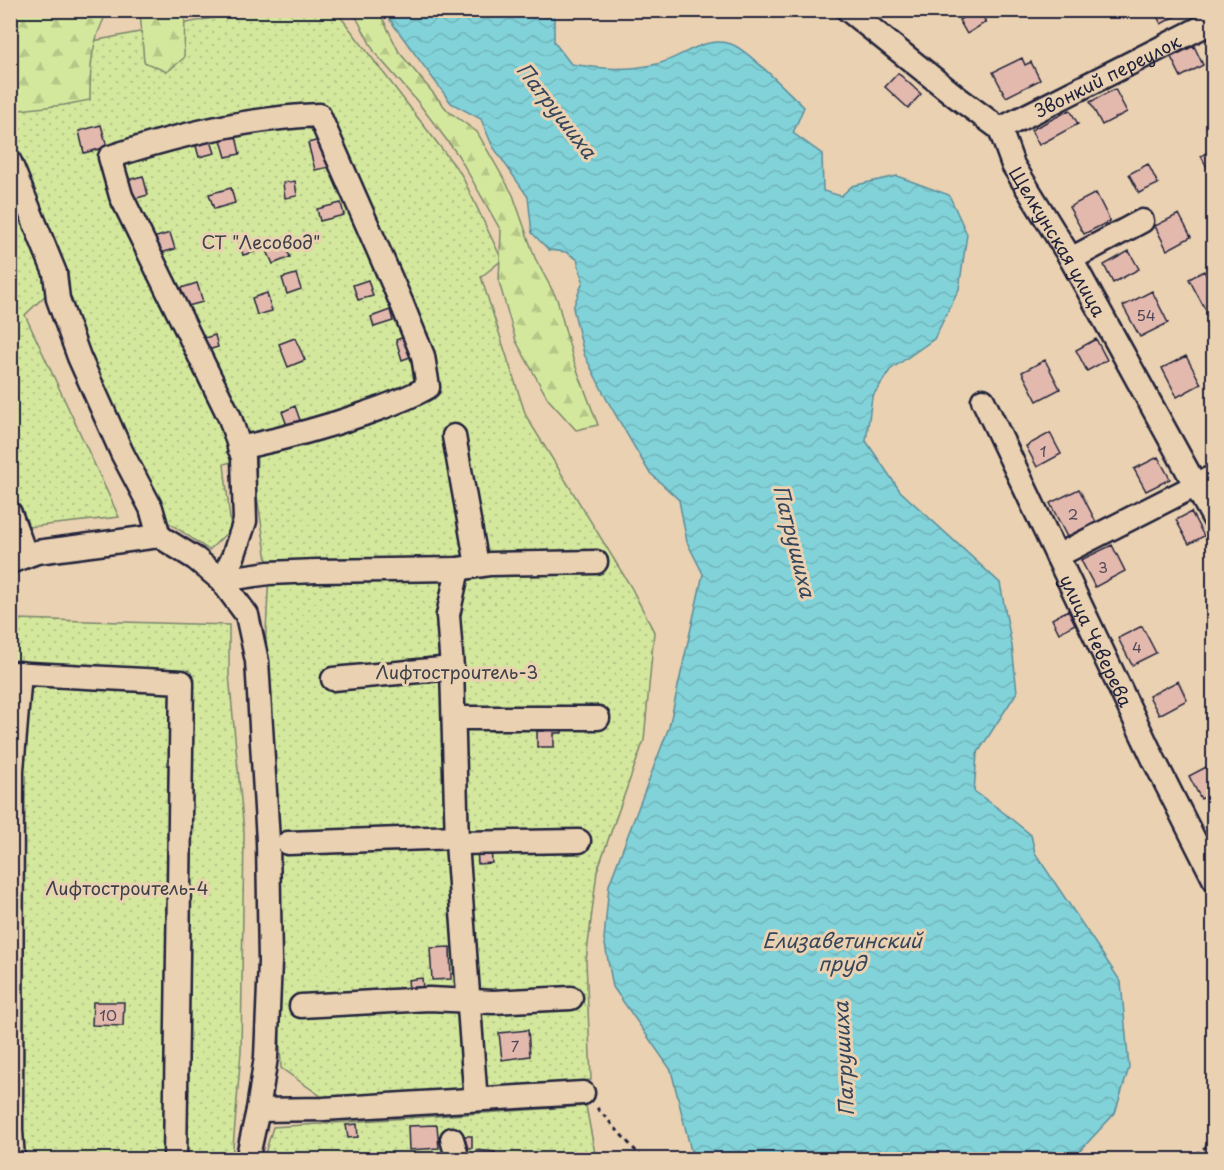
<svg xmlns="http://www.w3.org/2000/svg" width="1224" height="1170" font-family="'Playpen Sans',sans-serif">
<style>
.grass{fill:url(#grass-dots);stroke:#7b856c;stroke-width:1.5}
.forest{fill:url(#forest-firs);stroke:#7b856c;stroke-width:1.5}
.water{fill:url(#water-waves);stroke:#5c8c9a;stroke-width:1.5}
.building{fill:#e3b9ae;stroke:#22223b;stroke-width:1.5}
.lines{fill:none;stroke-linecap:round;stroke-linejoin:round}
.minor-casing{stroke:#22223b;stroke-width:27}
.path{stroke:#22223b;stroke-width:3;stroke-dasharray:4.5 4.5;stroke-linecap:butt}
.minor{stroke:#e9d1b1;stroke-width:22}
.labels{text-anchor:middle;dominant-baseline:central;stroke-width:6;stroke-linejoin:round;paint-order:stroke}
.number-label{font-size:15px;fill:#524858}
.street-label{font-size:18px;fill:#22223b;stroke:#e9d1b1}
.park-label{font-size:18px;fill:#3d404a;stroke:#e9d1b1}
.water-label{font-size:20px;font-style:italic;fill:#35455b;stroke:#e9d1b1}
</style>
<defs>
<pattern id="grass-dots" width="8" height="8" patternUnits="userSpaceOnUse" patternTransform="scale(1.5)"><rect width="8" height="8" fill="#d4e89d"/><path d="M2 2h.1M6 6h.1" fill="none" stroke="#b6c788" stroke-width="1.8" stroke-linecap="round"/></pattern>
<pattern id="forest-firs" width="22" height="20" patternUnits="userSpaceOnUse" patternTransform="scale(1.5)"><rect width="22" height="20" fill="#d4e89d"/><path d="M5 1l3.5 6h-7zM16 11l3.5 6h-7z" fill="#b6c788"/></pattern>
<pattern id="water-waves" width="16" height="10" patternUnits="userSpaceOnUse" patternTransform="scale(1.5)"><rect width="16" height="10" fill="#82d3d9"/><path d="M0 5q4-4 8 0t8 0" fill="none" stroke="#70b5bb"/></pattern>
</defs>
<rect width="100%" height="100%" fill="#e9d1b1"/>
<filter id="ink" filterUnits="userSpaceOnUse"><feTurbulence type="fractalNoise" baseFrequency=".0167" numOctaves="2"/><feDisplacementMap in="SourceGraphic" scale="12" xChannelSelector="R" yChannelSelector="G"/><feConvolveMatrix kernelMatrix="1 2 1 2 8 2 1 2 1" color-interpolation-filters="sRGB"/></filter>
<g filter="url(#ink)">
<path class="grass" d="M249,11H336L461,174L502,260L481,277L526,416L631,587L654,632L644,740L597,871L586,961L591,1080L328,1101L281,1068L278,994L277,791L264,672L269,573L256,489L257,454L224,464L231,529L209,550L165,520L109,415L21,173L11,88L10,83L67,46Z
M22,211L53,288L25,315L119,517L11,529L10,212Z
M10,614L15,619L229,625V675L244,832L241,1052L232,1159H11Z
M586,1106L596,1159L263,1160L273,1127Z"/>
<path class="forest" d="M11,10L108,11C91,41 90,66 90,100L64,105L11,111Z
M140,11H185L184,58L167,72L144,62Z
M353,11H379L399,52L448,111L477,132L513,195L535,258L557,299L573,359L598,425L576,430L548,399L516,341L499,282L501,231L458,155L417,101L375,53Z"/>
<path class="water" d="M388,11H554V42L571,64C602,69 626,71 657,64C682,58 704,35 731,44C747,49 789,93 804,107L793,133L822,154L823,191L841,196L852,186L897,176L949,195L967,234L959,289L934,339L890,370L872,397L866,441L900,491L1000,583L1012,646L1017,692L977,754L974,791L999,809L1031,835L1035,853L1121,982L1129,1068L1115,1113L1077,1154L1069,1159H693L671,1070L613,987L604,939L609,885L669,727L703,574L687,542L679,500L649,472L607,400L584,354L573,308L583,281L577,259L566,252L549,250L532,233L528,197L492,145L481,119L451,103L387,16Z"/>
<path class="building" d="M975,10H979L986,22L967,34L959,20Z
M1154,10H1185V11L1161,24Z
M1194,46L1203,65L1181,77L1171,57Z
M1022,58L1025,65L1031,62L1040,80L1006,97L993,72Z
M898,73L921,94L908,108L885,87Z
M1115,89L1127,112L1102,125L1090,102Z
M1070,110L1078,124L1039,145L1031,130Z
M101,125L107,147L84,153L79,131Z
M236,136L240,154L226,157L221,140Z
M323,139L330,167L315,170L308,143Z
M211,141L215,153L199,157L196,146Z
M1214,149V180L1201,156Z
M1148,164L1158,184L1139,193L1129,174Z
M143,176L148,195L133,199L127,180Z
M295,181L297,196L285,198L283,183Z
M231,188L235,203L214,209L209,194Z
M1096,193L1110,221L1084,234L1069,207Z
M341,203L344,215L320,221L317,209Z
M1179,214L1191,237L1167,250L1155,226Z
M170,233L175,249L157,254L153,238Z
M251,238L255,252L243,255L239,241Z
M282,238L290,257L273,264L265,246Z
M1129,251L1139,269L1113,283L1104,265Z
M1204,271L1214,290V305L1205,309L1189,279Z
M296,274L301,289L287,294L282,278Z
M368,280L373,296L358,300L353,285Z
M197,283L203,302L184,307L178,289Z
M1152,291L1168,323L1140,337L1123,306Z
M267,293L272,311L257,315L252,298Z
M390,310L393,321L374,327L371,317Z
M215,335L218,347L205,351L201,339Z
M404,337L410,357L402,360L396,340Z
M295,338L305,360L288,367L279,344Z
M1096,339L1107,360L1087,371L1076,350Z
M1186,356L1201,384L1177,397L1162,368Z
M1045,360L1060,389L1037,401L1022,372Z
M295,406L301,423L288,428L282,412Z
M1050,433L1061,454L1037,467L1026,446Z
M1158,457L1170,479L1146,491L1134,469Z
M1079,489L1096,522L1067,537L1050,503Z
M1191,512L1204,536L1189,544L1176,520Z
M1112,545L1125,571L1095,587L1081,560Z
M1068,610L1075,624L1059,633L1052,619Z
M1142,626L1156,653L1132,665L1118,638Z
M1178,681L1187,700L1159,715L1149,696Z
M544,721H562V733H554V747H537V731H544Z
M1212,764L1214,792L1201,799L1189,776Z
M491,845L492,863L478,864L477,846Z
M450,947L451,979L432,980L430,948Z
M422,978L423,989L409,990L408,980Z
M93,1002H124L123,1026L92,1025Z
M528,1030L530,1056L502,1060L499,1033Z
M357,1124L358,1137L348,1138L346,1125Z
M437,1125L439,1148L409,1150L408,1126Z
M462,1136H472V1148H462Z
M476,1150L495,1152L494,1160H475Z"/>
<g class="lines">
<defs>
<g id="minor">
<path id="s1" d="M848,10L958,98L1000,129L1013,165L1071,259L1214,519"/>
<path id="s2" d="M1000,129L1214,21"/>
<path d="M10,162L55,273L58,299L79,357L122,453L151,508L159,536"/>
<path d="M1071,259L1142,221"/>
<path id="s3" d="M983,400L1154,760L1214,879"/>
<path d="M454,436L477,565"/>
<path d="M10,513L26,556"/>
<path d="M1057,556L1214,476"/>
<path d="M10,562L37,552L159,536L196,559L221,580L247,615L257,661L268,841L270,962L266,1057L258,1110L247,1160"/>
<path d="M458,569L448,615L452,668L457,843L475,1089"/>
<path d="M221,580L233,557L245,521L243,458L230,418L121,196L110,157C177,135 249,118 319,115L402,304L423,356L428,387C408,399 386,406 364,414C323,428 282,439 239,448"/>
<path d="M221,580L269,573L317,571L458,569L490,564L596,562"/>
<path d="M10,673L182,682L175,1160"/>
<path d="M333,679L452,668"/>
<path d="M454,718H598"/>
<path d="M288,843L457,837"/>
<path d="M457,843L579,841"/>
<path d="M301,1006L429,999L493,1002L571,998"/>
<path d="M258,1110L323,1109L583,1093"/>
<path d="M452,1139L458,1160"/>
<path d="M13,1160L11,1130L12,770L20,673"/>
</g>
</defs>
<use href="#minor" class="minor-casing"/>
<path class="path" d="M597,1108L644,1160
M1189,1160L1207,1146H1214"/>
<use href="#minor" class="minor"/>
</g>
</g>
<g class="labels">
<g class="number-label">
<text x="1146" y="314">54</text>
<text x="1043" y="450">1</text>
<text x="1073" y="513">2</text>
<text x="1103" y="566">3</text>
<text x="1137" y="646">4</text>
<text x="108" y="1014">10</text>
<text x="515" y="1045">7</text>
</g>
<g class="street-label">
<text stroke="none"><textPath href="#s2" startOffset="120">Звонкий переулок</textPath></text>
<text stroke="none"><textPath href="#s1" startOffset="320">Щелкунская улица</textPath></text>
<text stroke="none"><textPath href="#s3" startOffset="266">улица Чеверева</textPath></text>
</g>
<g class="park-label">
<text x="261" y="241">СТ "Лесовод"</text>
<text x="457" y="671">Лифтостроитель-3</text>
<text x="127" y="887">Лифтостроитель-4</text>
</g>
<g class="water-label">
<text transform="translate(557 110) rotate(52)">Патрушиха</text>
<text transform="translate(795 541) rotate(76)">Патрушиха</text>
<text x="842" y="940">Елизаветинский<tspan x="842" dy="23">пруд</tspan></text>
<text transform="translate(843 1059) rotate(-93)">Патрушиха</text>
</g>
</g>
<rect width="1224" height="1170" fill="none" stroke="#e9d1b1" stroke-width="36"/>
<rect x="18" y="18" width="1188" height="1134" fill="none" stroke="#22223b" stroke-width="2" filter="url(#ink)"/>
</svg>
